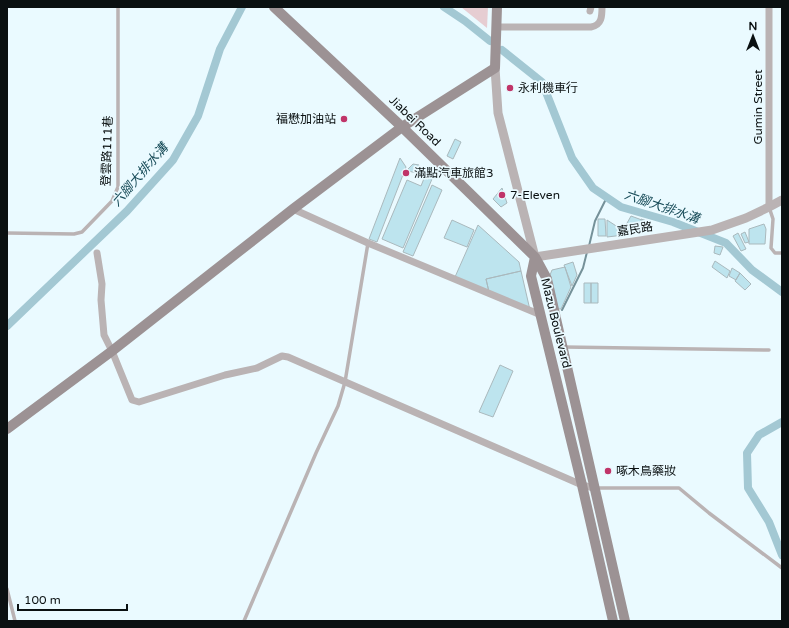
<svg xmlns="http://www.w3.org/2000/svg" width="789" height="628" font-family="'Varela Round','Noto Sans TC',sans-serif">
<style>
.green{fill:#e6cdd2}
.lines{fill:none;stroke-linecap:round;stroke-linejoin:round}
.stream{stroke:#759199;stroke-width:2}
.canal{stroke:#a3c8d3;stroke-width:8}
.building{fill:#bde4ee;stroke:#aab9bd}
.service{stroke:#bab3b4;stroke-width:3.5}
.minor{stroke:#bab3b4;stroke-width:7}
.tertiary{stroke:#bab3b4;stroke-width:9}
.secondary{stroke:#9c9294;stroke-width:10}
.poi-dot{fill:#c03469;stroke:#eafaff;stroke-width:1.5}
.labels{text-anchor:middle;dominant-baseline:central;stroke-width:3.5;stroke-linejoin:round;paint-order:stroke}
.poi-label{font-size:12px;fill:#0a1011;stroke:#eafaff;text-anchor:start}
.street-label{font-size:12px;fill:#0a1011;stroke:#eafaff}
.water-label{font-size:13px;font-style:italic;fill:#184c59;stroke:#eafaff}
</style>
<rect width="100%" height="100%" fill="#eafaff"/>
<path class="green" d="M461,7H488L487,28Z"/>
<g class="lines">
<path class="stream" d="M589,246L595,221L607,197
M562,310L583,268L587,252"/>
<path class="canal" d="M444,7L465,21L490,41
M502,50L542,82L572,158L593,188L621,207L673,222L726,243L752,270L782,292
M7,326L127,211L173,160L198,116L220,49L242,7
M782,422L759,435L747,453L748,488L769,522L782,555"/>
</g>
<path class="building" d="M455,139L461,142L453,159L447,156Z
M400,158L406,167L377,242L369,239Z
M413,164L419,165L417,173L408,171V169Z
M425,176L432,179L403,248L382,239L407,180L421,186Z
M432,185L442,190L413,256L403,252Z
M502,188L507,203L501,207L493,199Z
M631,216L642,220V231L628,233L626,225Z
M598,219H605L606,236H598Z
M641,219L650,222L651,231H642Z
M452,220L474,230L467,247L444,238Z
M607,220L624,231V235L607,237Z
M764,224L766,229L765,244H749V229Z
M478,225L519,262L521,271L486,279L489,292L455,277Z
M745,232L749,242L745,243L741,234Z
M738,233L746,249L741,251L733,236Z
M715,246L723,247L720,255L714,253Z
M715,261L730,271L727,278L712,267Z
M573,262L577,275L572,286L564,265Z
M565,267L571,287L561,309H558L550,275L552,270Z
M732,268L740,273L736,280L729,276Z
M521,271L530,310L489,292L486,279Z
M740,273L751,284L745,290L735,281Z
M584,283H591V303H584Z
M591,283H598V303H591Z
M500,365L513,371L493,417L479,412Z"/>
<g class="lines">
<path class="service" d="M769,207L773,219L771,248L775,253H782
M7,233L74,234L82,232L112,201L118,187V7
M564,347L769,350
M595,488H679L709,513L782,568
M7,589L15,621
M244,621L316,453L338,406L345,382L368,243"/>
<path class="minor" d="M769,7V207
M590,11L591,7
M496,27H591C602,25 602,16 602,7
M293,209L368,243L541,315
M97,253L102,284L101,300L104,335L112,351L132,400L139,402L225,375L257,368L282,356L288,357L582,485L594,488"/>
<path class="tertiary" d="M495,68L498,113L535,257L712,230L746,218L769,207L782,200"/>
<path class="secondary" d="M274,7L402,127L535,257L547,279L625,621
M535,257L531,276L582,485L613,621
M7,429L112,351L293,209L402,127L495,68L497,7"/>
</g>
<g class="poi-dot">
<circle cx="510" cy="88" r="4"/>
<circle cx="344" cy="119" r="4"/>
<circle cx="406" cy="173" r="4"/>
<circle cx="502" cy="195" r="4"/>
<circle cx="608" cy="471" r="4"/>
</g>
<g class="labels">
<g class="poi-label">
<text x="518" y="88">永利機車行</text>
<text x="336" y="119" text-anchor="end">福懋加油站</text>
<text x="414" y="173">滿點汽車旅館3</text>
<text x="510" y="195">7-Eleven</text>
<text x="616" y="471">啄木鳥藥妝</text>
</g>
<g class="street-label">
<text transform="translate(758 107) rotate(-90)">Gumin Street</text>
<text transform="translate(415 121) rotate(44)">Jiabei Road</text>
<text transform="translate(107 151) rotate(-88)">登雲路111巷</text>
<text transform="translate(635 229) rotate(-9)">嘉民路</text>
<text transform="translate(556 323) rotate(76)">Mazu Boulevard</text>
</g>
<g class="water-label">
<text transform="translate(140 175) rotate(-49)">六腳大排水溝</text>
<text transform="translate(662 207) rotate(19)">六腳大排水溝</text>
</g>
</g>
<rect width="789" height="628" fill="none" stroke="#0a1011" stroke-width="16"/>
<g transform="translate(753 36)" stroke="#eafaff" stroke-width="3" paint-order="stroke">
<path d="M0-3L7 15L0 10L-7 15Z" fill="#0a1011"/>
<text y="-6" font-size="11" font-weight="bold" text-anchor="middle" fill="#0a1011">N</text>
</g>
<path d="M18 604v6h109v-6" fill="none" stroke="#0a1011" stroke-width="2"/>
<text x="24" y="604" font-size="12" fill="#0a1011" stroke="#eafaff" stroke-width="3" paint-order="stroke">100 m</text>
</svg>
